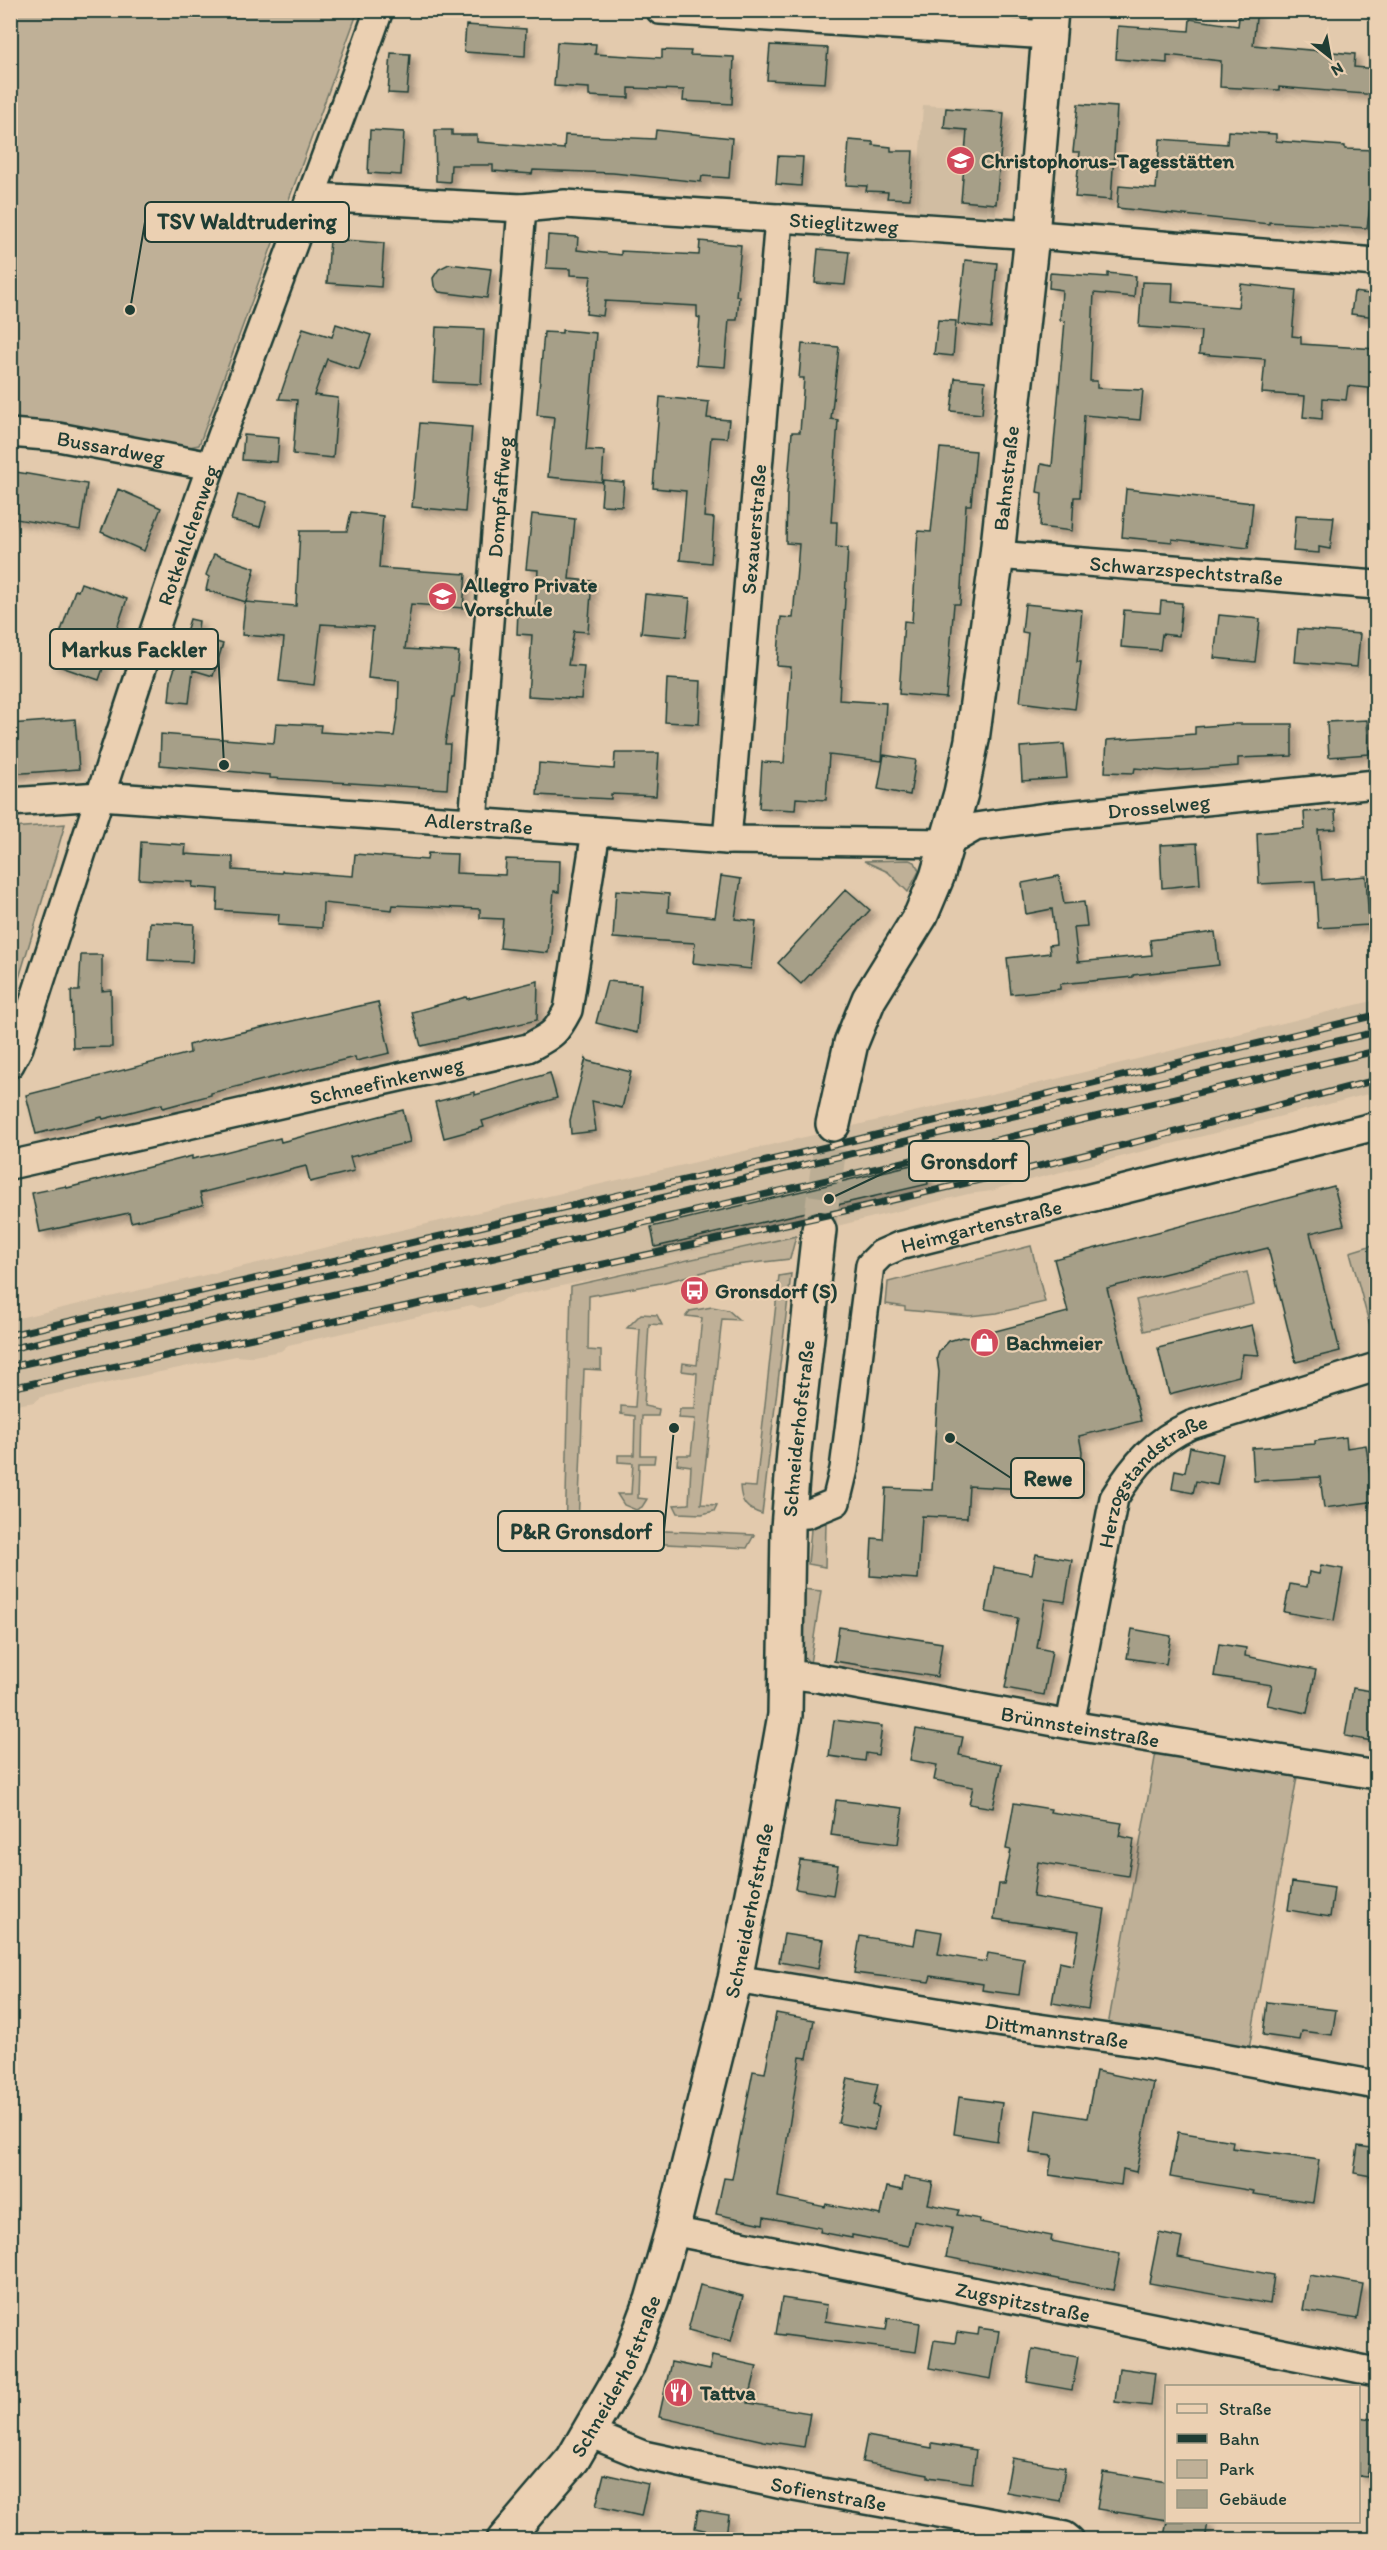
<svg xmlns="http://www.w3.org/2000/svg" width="1387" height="2550" font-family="Itim,sans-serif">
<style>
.built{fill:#d1bda2}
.green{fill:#bfb097;stroke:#6f7666;stroke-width:1.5}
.building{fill:#a69f88;stroke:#1f3d34;stroke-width:1.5;filter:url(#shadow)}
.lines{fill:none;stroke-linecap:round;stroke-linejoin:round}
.secondary-tunnel{stroke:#bcae95;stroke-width:33;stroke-dasharray:33 16;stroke-linecap:butt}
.street-casing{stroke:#1f3d34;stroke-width:32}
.secondary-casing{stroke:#1f3d34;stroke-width:38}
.street{stroke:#ebd0b2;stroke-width:27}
.secondary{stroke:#ebd0b2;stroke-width:33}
.rail-casing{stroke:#1f3d34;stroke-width:7}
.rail{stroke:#ebd0b2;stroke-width:4.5;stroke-dasharray:14;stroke-linecap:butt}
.labels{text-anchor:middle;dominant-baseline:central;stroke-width:4.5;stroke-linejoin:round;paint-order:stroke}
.poi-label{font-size:21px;font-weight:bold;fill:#1f3d34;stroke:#ebd0b2;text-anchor:start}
.street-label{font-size:21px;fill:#1f3d34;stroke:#ebd0b2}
.leader{fill:none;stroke:#1f3d34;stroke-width:2}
.callout-dot{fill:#1f3d34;stroke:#ebd0b2;stroke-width:2}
.callout{fill:#ebd0b2;stroke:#1f3d34;stroke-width:2}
.callout-label{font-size:22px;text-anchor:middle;font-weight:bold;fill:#1f3d34}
</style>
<defs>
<filter id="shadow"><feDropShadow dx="5.5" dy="5.5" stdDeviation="3" flood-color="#0004"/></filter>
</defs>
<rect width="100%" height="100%" fill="#e3caad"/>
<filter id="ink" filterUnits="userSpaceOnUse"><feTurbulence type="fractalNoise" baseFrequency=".0167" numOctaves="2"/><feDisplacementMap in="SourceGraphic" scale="12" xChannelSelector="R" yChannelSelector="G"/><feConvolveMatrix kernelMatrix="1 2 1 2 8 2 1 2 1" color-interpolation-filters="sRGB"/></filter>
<g filter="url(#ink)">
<path class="built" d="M923,105L1005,110L996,215L916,211Z
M1376,1000V1092L1002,1187L992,1191L968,1194L796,1236L505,1298L498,1303L480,1308L472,1305L288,1345L281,1351L248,1357L236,1356L41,1397L35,1402L16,1405L11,1404L10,1320L1044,1082Z"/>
<path class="green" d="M11,11H358L199,445L189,447L56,423L11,426Z
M65,824L58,848L11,1005V828Z
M909,860L915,862L919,871L908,892L888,872L864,861Z
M796,1236L790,1259L727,1266L661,1283L589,1296L588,1350L601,1351V1370L584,1369L578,1527L754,1535L747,1548L565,1539L571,1286Z
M1376,1244V1345H1375L1350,1252Z
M1031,1246L1045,1302L997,1313L969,1316L905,1310V1307L886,1304L888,1282Z
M1247,1272L1254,1304L1144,1331L1136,1300Z
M791,1274L762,1514C746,1509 741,1503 740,1486L756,1487L779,1276Z
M712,1307L728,1310L739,1320L722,1319L701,1504L717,1505L714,1511L702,1514L678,1513L674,1505L689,1504L691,1466L677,1464L678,1455H691L695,1419L678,1418L680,1409H695L697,1373L682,1371L683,1363L697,1365L702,1318L686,1316L690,1311Z
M641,1314L657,1315L662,1325L649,1324L644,1406L659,1409L658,1416H642L641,1455H655L654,1463H639L638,1498L647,1499L642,1507L636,1510L624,1505L617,1494H631L633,1463L618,1462V1455H634L635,1416L621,1414V1406L635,1407L640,1329L627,1328Z
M826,1522L825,1567L808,1564L811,1529Z
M802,1589L821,1591L810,1664L803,1655Z
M1156,1752L1297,1777L1249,2049L1108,2026Z"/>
<path class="building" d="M1240,10H1257L1253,45L1355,54L1354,67L1377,69V95L1279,87V90L1220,87L1221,61L1167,55V63L1116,59L1118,26L1189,31L1190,19L1238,26Z
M466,25L526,29L525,56L464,52Z
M557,42L596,44L595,54L662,58V50L691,51L690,55L734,57L732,104L683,101L684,90L629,88V98L589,96V88L554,86Z
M770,45L828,48L825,83L767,80Z
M391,53L410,54L407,94L388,93Z
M1078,104L1117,107L1111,200L1075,197L1080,152H1073Z
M946,108L1004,113L996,204L961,201L967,130L944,128Z
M370,130L404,132L401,175L368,173Z
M435,130H452V135H477V142L564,149L565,135L655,139L656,130L732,138L729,178L702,176L701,182L613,173L533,170L532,174L493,171V165H451L450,182L436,181Z
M1228,131L1276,134V141L1345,146V149L1377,150V207H1370L1367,228L1269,222V224L1117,208L1119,186L1156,189L1160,139L1227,144Z
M849,140L873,142V145L891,147V151H913L910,199L887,198L888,192L866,191L867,186L846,185Z
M778,156L803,157L801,186L776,184Z
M548,235L578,237L577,250L621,255V251L699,255L700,241L741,245L736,296H739L737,320H729L725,367L696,365L700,318L697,317V306L605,301L603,316L586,314L591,276L570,275V269L546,268Z
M330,239L384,243L381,287L327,283Z
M818,249L849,252L845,285L815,283Z
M965,260L997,263L991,328L958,324Z
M449,264L491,269L487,298L439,292L434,286L433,278L439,269Z
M1050,273L1108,277V273L1136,276L1134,297L1094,293L1090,381H1097V388L1143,390L1140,420L1084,415L1080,497H1074L1072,531L1040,527L1042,493L1037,492L1041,464L1052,466L1065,321L1060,320L1062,290L1049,288Z
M1142,282L1173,283L1172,302L1238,307L1241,284L1296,290L1292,336L1301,337V344L1377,349V389L1348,386L1346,400L1323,398L1322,419L1303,417L1305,396L1262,393L1265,359L1199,354L1201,331L1139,327Z
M1354,292L1377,295V317L1351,314Z
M938,320L956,321L953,356L934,354Z
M336,324L371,335L359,370L327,359L314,395L338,398L333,458L293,454L297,400L279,399L303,328L332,337Z
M436,327L484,329L481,384L433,382Z
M562,330L596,333L586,450L604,451L602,482L548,477L554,417L537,415L544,332L562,333Z
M802,344L839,347L831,419L838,420L831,522H837L836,547L848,548L839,700L886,703L882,761L829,755L826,800L796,798L795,810L759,808L762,762L784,763L791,667L777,666L781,617L793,618L799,544L786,543L787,494L792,432H800L804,378H799Z
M955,378L985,381L982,414L951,411Z
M660,397L709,402L707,418L729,420L727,438L711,437L704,517L714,518L711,563L680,560L686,491L653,488Z
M420,423L472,427L465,512L412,507Z
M244,435L279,438L277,462L242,460Z
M940,448L976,451L971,505H966L960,604H954L946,698L899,694L904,621L912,622L918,531L931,532Z
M16,472L87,484L80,530L10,518Z
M603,480L624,482L622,506L601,505Z
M118,489L161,508L144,551L101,532Z
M1126,489L1253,503L1248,548L1172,539V542L1122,537Z
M238,495L267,502L260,527L231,520Z
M351,512L383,516L379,568L466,574L463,608L411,604L405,649L459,652L454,697H452L445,744H450L447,789L270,778V775L160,765L161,734L274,743L276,723L321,725L320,732L394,736L398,710L399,681L368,678L373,627L321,624L314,685L279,681L284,638L242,635L245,602L296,606L300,531H347Z
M532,514L575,519L569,579L592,581L588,632L574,631L568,665L584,666L581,699L528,696L532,635L517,634L518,610L535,611L538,570L526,569Z
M1296,515L1334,517L1330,549L1319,547V553L1293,551Z
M214,554L255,568L246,602L206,590L209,577L206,575Z
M81,583L127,599L99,680L50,663L75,590L78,591Z
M645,594L690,598L686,637L641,633Z
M1161,601L1182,603L1179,636L1162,634L1160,650L1121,647L1124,610L1160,613Z
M1025,604L1082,610L1077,662H1081L1075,709L1020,702L1028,633L1022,632Z
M1219,615L1260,619L1255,662L1214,658Z
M190,619L199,621L197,636L223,644L213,676L193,670L189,703L169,701L171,680Z
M1298,629L1360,634L1357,667L1295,662Z
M667,679L701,681L699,724L665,722Z
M75,719L79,769L10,774V724Z
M1367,720L1369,754L1329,757L1327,722Z
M1235,724H1292V756L1238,758V766L1214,768L1169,771L1135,768L1134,773L1105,772L1107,740L1195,734V727Z
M1064,744L1067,778L1022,781L1020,747Z
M615,753H659L656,796L611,794V799L537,795L539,763L614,769Z
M884,755L916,760L910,795L878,789Z
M1335,810L1336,829L1318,830L1322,880L1366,876L1369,925L1318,928L1315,881L1259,884L1257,833L1305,829L1304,812Z
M141,842L186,845L185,854L233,857V870L282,873V871L353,876L355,854L427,860L428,853L457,854L456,873L505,875L506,859L560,861L559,892L554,891L548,953L500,948L503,919L480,918V909L393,905L392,910L323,903L322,928L278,925L279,914L217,910L218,889L192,887L193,882L139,879Z
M1197,843L1200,884L1162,888L1160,845Z
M721,876L741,879L735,919L756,921L751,969L693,963L695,943L613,938L616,890L669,894L668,912L715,917Z
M1059,876L1064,904L1084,902L1087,926L1074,927L1078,962L1152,955L1150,940L1215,932L1219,965L1133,975V977L1060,984V989L1011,994L1007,958L1050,953L1049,945L1056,944L1052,909L1026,914L1022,883Z
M846,889L870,910L801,984L778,963Z
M150,922L194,924L192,962L148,960Z
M81,955H102V991L111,990L112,1047L73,1048L71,991H79Z
M538,981L537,1020L421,1046L412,1012L466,997L467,999Z
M607,981L641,984L637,1033L596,1023Z
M378,1002L390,1053L356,1061L355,1057L211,1093V1095L163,1108L162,1104L103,1119L102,1117L36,1134L26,1095L190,1053L189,1045L202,1041Z
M586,1058L588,1061L631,1072L622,1108L592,1101L596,1131L571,1134L570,1120Z
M550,1073L557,1098L482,1121L484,1127L444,1138L435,1102L475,1092V1095Z
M403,1110L410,1142L350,1157L354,1171L310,1182L306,1166L200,1193L203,1205L131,1222L129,1213L40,1232L32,1193L66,1186L67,1188L192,1156V1159L225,1152L280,1138L281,1142Z
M924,1162L928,1184L655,1247L651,1227Z
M1334,1186L1344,1225L1310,1233L1340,1351L1296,1362L1268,1248L1107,1288L1141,1421L1079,1436L1082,1451L1080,1492L969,1486L967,1518L922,1516L918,1579L870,1576L872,1538L883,1539L886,1488L932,1490L939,1372L937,1358L939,1352L949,1341L962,1337L969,1338L1068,1312L1054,1259Z
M1252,1325L1259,1355L1243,1354L1239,1376L1169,1394L1158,1348Z
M1346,1437L1347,1448L1366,1445L1371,1482H1377V1501L1324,1508L1320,1477L1254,1481L1252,1448L1315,1444V1441Z
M1190,1447L1223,1454L1217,1485L1196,1481L1193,1493L1172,1489L1175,1470L1185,1472Z
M1036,1554L1072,1560L1065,1602L1045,1599L1037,1648L1052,1651L1044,1695L1005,1688L1018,1618L986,1612L994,1567L1032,1574Z
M1321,1565L1343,1569L1334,1621L1284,1612L1290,1584L1307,1587L1309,1572L1319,1574Z
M839,1627L942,1643L937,1677L834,1661Z
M1132,1629L1171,1636L1166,1664L1127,1658Z
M1219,1644L1246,1648L1245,1656L1316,1670L1307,1713L1267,1705L1272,1685L1214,1676Z
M1353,1688L1377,1692V1742L1345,1736Z
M834,1720L882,1726L878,1755L866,1753L865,1761L829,1756Z
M916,1729L963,1737L959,1755L1002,1764L993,1808L969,1804L973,1787L934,1780L937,1765L910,1760Z
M836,1800L903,1808L898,1844L831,1835Z
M1014,1803L1051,1809L1050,1812L1122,1823L1119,1836L1134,1839L1128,1876L1038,1862L1033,1897L1105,1909L1088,2009L1052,2003L1059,1962L1073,1965L1079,1931L994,1919L999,1884H1004L1011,1850L1006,1849Z
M800,1860L838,1865L833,1895L795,1889Z
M1292,1882L1334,1888L1330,1917L1288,1910Z
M917,1928L942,1932L938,1954L986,1962L988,1953L1024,1959L1019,1995L982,1990L983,1984L931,1976L929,1982L854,1973L860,1936L914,1945Z
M784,1934L823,1940L818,1969L779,1962Z
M1267,2002L1336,2010L1332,2035L1302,2031L1300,2040L1263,2035Z
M776,2013L814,2020L807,2058L800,2057L778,2197L825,2207L826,2204L881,2215L887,2187L902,2190L904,2177L933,2182L928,2204L959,2210L957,2215L980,2219L979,2222L1052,2236L1051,2241L1120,2254L1113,2290L946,2257L952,2228L914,2221L909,2246L852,2235V2238L820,2232L821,2228L764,2217L763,2224L716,2214L724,2178L732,2179L753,2071L765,2073Z
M1096,2071L1154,2083L1136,2172L1123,2169L1121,2185L1049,2175L1052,2156L1030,2153L1036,2110L1087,2118Z
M848,2078L878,2084L873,2105L879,2107L874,2130L838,2123Z
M959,2097L1002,2103L997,2141L954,2134Z
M1178,2132L1233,2141L1232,2148L1319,2160L1313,2202L1253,2194L1254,2191L1170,2177Z
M1358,2146L1377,2149V2177L1354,2173Z
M1159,2233L1182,2238L1178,2257L1274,2275L1270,2304L1149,2283Z
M1309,2275L1363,2284L1357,2319L1303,2310Z
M700,2285L743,2296L731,2341L688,2330Z
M782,2298L827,2305L825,2321L886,2330L888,2318L920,2323L916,2352L776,2334Z
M979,2328L999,2331L991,2379L929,2368L934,2340L955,2343L957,2332L978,2335Z
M1032,2349L1078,2357L1072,2390L1027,2382Z
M712,2356L757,2366L748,2403L810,2413L804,2447L764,2441L659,2417L671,2362L709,2370Z
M1119,2368L1155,2373L1151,2406L1115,2402Z
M1359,2417L1377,2420L1367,2476L1359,2475Z
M867,2436L932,2448V2443L976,2450L972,2483L928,2477V2474L862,2462Z
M1012,2458L1065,2467L1060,2501L1006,2492Z
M1103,2472L1167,2482V2520L1097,2509Z
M604,2474L648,2484L641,2516L596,2506Z
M698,2510L729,2515L726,2535L695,2528Z
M1167,2522H1208L1205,2540H1163Z"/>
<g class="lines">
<path class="secondary-tunnel" d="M819,1230L833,1124"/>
<defs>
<g id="street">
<path d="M660,10L1049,35"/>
<path id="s1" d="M313,197L522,208L565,204L1049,236L1376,262"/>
<path id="s2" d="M10,433L58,437L211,466"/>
<path id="s3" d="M997,555L1376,585"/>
<path id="s4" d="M10,802L100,796L727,840L947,843L975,827L1046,817L1376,784"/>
<path id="s5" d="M473,822L522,208"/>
<path id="s6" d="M727,840L779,218"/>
<path id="s7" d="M10,1064L19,1047C82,853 143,658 211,466C266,313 325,163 379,10"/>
<path id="s8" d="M10,1165L528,1048C552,1035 555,1035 568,1010L596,831"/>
<path id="s9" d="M790,1515L807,1514L836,1502L844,1469L870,1265L881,1254L899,1246L1376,1126"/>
<path id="s10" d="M787,1674L818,1678L1076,1726L1376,1775"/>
<path id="s11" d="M1070,1724L1114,1498C1135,1464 1155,1441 1191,1425L1376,1367"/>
<path id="s12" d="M735,1979L1003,2023L1157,2045L1376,2085"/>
<path id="s13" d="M672,2231L1376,2372"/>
<path id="s14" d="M589,2433L643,2455L783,2485L1045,2532L1065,2536L1070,2540"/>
</g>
<g id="secondary">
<path id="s15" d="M833,1124L851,1043L869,999L921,915L937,877L961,793L972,740L997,555L1032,235L1051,10"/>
<path id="s16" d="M504,2540L573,2459L628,2364L652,2300L672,2231L735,1979L762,1844L785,1715L788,1528L794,1452L819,1230"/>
</g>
</defs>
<use href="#street" class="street-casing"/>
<use href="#secondary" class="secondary-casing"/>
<use href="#street" class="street"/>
<use href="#secondary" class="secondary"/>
<defs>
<path id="rail" d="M10,1335L784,1157L1376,1015
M10,1349L1376,1032
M10,1367L477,1262L1376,1051
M10,1388C337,1321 663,1254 988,1178C1118,1148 1247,1113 1376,1080"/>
</defs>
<use href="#rail" class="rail-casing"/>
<use href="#rail" class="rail"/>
</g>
</g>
<defs>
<symbol id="school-disc" viewBox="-11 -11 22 22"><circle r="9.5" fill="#d1495b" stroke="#ebd0b2"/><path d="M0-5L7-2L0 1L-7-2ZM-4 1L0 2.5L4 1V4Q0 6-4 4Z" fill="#fff"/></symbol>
<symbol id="bus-disc" viewBox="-11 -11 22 22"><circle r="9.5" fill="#d1495b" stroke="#ebd0b2"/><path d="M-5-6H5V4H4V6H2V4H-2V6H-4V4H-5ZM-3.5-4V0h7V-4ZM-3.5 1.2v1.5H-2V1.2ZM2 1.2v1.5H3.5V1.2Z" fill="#fff"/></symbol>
<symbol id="shop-disc" viewBox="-11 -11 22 22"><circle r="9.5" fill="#d1495b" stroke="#ebd0b2"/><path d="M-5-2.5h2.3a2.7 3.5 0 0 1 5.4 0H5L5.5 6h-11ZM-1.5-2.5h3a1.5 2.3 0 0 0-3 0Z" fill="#fff"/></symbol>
<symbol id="restaurant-disc" viewBox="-11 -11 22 22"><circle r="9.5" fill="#d1495b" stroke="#ebd0b2"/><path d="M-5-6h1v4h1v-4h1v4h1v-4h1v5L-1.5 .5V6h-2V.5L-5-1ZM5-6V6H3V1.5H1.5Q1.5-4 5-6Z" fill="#fff"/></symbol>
</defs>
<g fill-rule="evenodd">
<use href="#school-disc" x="944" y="144" width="33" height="33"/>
<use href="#school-disc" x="426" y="580" width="33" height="33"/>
<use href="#bus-disc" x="678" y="1274" width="33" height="33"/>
<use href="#shop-disc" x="968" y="1326" width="33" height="33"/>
<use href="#restaurant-disc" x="662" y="2376" width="33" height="33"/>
</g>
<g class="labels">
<g class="poi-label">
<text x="981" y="160">Christophorus-Tagesstätten</text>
<text x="464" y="584">Allegro Private<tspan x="464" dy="24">Vorschule</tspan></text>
<text x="715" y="1290">Gronsdorf (S)</text>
<text x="1006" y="1342">Bachmeier</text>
<text x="700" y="2392">Tattva</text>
</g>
<g class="street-label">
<text stroke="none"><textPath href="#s1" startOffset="532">Stieglitzweg</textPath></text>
<text stroke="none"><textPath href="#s2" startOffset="102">Bussardweg</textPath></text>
<text stroke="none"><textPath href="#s15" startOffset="676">Bahnstraße</textPath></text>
<text stroke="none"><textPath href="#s5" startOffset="326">Dompfaffweg</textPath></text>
<text stroke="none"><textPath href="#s6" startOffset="312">Sexauerstraße</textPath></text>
<text stroke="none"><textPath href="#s7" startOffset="558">Rotkehlchenweg</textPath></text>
<text stroke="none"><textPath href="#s3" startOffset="190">Schwarzspechtstraße</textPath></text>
<text stroke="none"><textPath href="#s4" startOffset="1156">Drosselweg</textPath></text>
<text stroke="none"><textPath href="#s4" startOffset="470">Adlerstraße</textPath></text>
<text stroke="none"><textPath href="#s8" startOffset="386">Schneefinkenweg</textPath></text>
<text stroke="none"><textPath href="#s9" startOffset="408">Heimgartenstraße</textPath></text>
<text stroke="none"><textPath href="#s16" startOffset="1172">Schneiderhofstraße</textPath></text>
<text stroke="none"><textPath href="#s11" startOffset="267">Herzogstandstraße</textPath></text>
<text stroke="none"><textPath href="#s10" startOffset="298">Brünnsteinstraße</textPath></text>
<text stroke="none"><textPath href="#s16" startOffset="686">Schneiderhofstraße</textPath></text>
<text stroke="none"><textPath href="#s12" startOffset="326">Dittmannstraße</textPath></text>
<text stroke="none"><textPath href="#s13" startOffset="358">Zugspitzstraße</textPath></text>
<text stroke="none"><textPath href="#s16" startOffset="200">Schneiderhofstraße</textPath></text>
<text stroke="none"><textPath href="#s14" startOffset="248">Sofienstraße</textPath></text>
</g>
</g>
<path class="leader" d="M130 310L145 222M224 765L218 649M829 1199L909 1161M950 1438L1011 1478M674 1428L664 1531"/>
<g class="callout-dot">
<circle cx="130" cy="310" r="6"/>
<circle cx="224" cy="765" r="6"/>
<circle cx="829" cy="1199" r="6"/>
<circle cx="950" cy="1438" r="6"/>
<circle cx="674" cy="1428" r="6"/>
</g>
<g class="callout">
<rect x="145" y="202" width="204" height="40" rx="6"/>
<rect x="50" y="629" width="168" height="40" rx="6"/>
<rect x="909" y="1141" width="120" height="40" rx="6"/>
<rect x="1011" y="1458" width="73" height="40" rx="6"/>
<rect x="498" y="1511" width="166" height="40" rx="6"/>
</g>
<g class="callout-label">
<text x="247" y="229">TSV Waldtrudering</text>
<text x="134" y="657">Markus Fackler</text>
<text x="969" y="1169">Gronsdorf</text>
<text x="1048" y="1486">Rewe</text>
<text x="581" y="1539">P&amp;R Gronsdorf</text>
</g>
<rect width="1387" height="2550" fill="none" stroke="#ebd0b2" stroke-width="36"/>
<rect x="18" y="18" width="1351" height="2514" fill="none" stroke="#1f3d34" stroke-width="2" filter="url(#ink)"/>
<rect x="1165" y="2385" width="195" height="138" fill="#ebd0b2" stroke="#999580" stroke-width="1.5"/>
<rect x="1177" y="2404" width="30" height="9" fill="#ebd0b2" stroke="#999580" stroke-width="1.5"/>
<text x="1219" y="2415" font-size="18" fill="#1f3d34">Straße</text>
<rect x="1177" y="2434" width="30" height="9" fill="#1f3d34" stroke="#999580" stroke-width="1.5"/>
<text x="1219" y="2445" font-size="18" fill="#1f3d34">Bahn</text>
<rect x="1177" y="2460" width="30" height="18" fill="#bfb097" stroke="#999580" stroke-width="1.5"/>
<text x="1219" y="2475" font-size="18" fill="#1f3d34">Park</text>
<rect x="1177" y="2490" width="30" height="18" fill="#a69f88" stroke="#999580" stroke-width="1.5"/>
<text x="1219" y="2505" font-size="18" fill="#1f3d34">Gebäude</text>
<g transform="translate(1330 57) rotate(149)" stroke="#ebd0b2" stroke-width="4.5" paint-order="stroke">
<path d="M0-4.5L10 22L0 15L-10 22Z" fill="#1f3d34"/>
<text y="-9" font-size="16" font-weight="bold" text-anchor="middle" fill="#1f3d34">N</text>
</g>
</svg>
